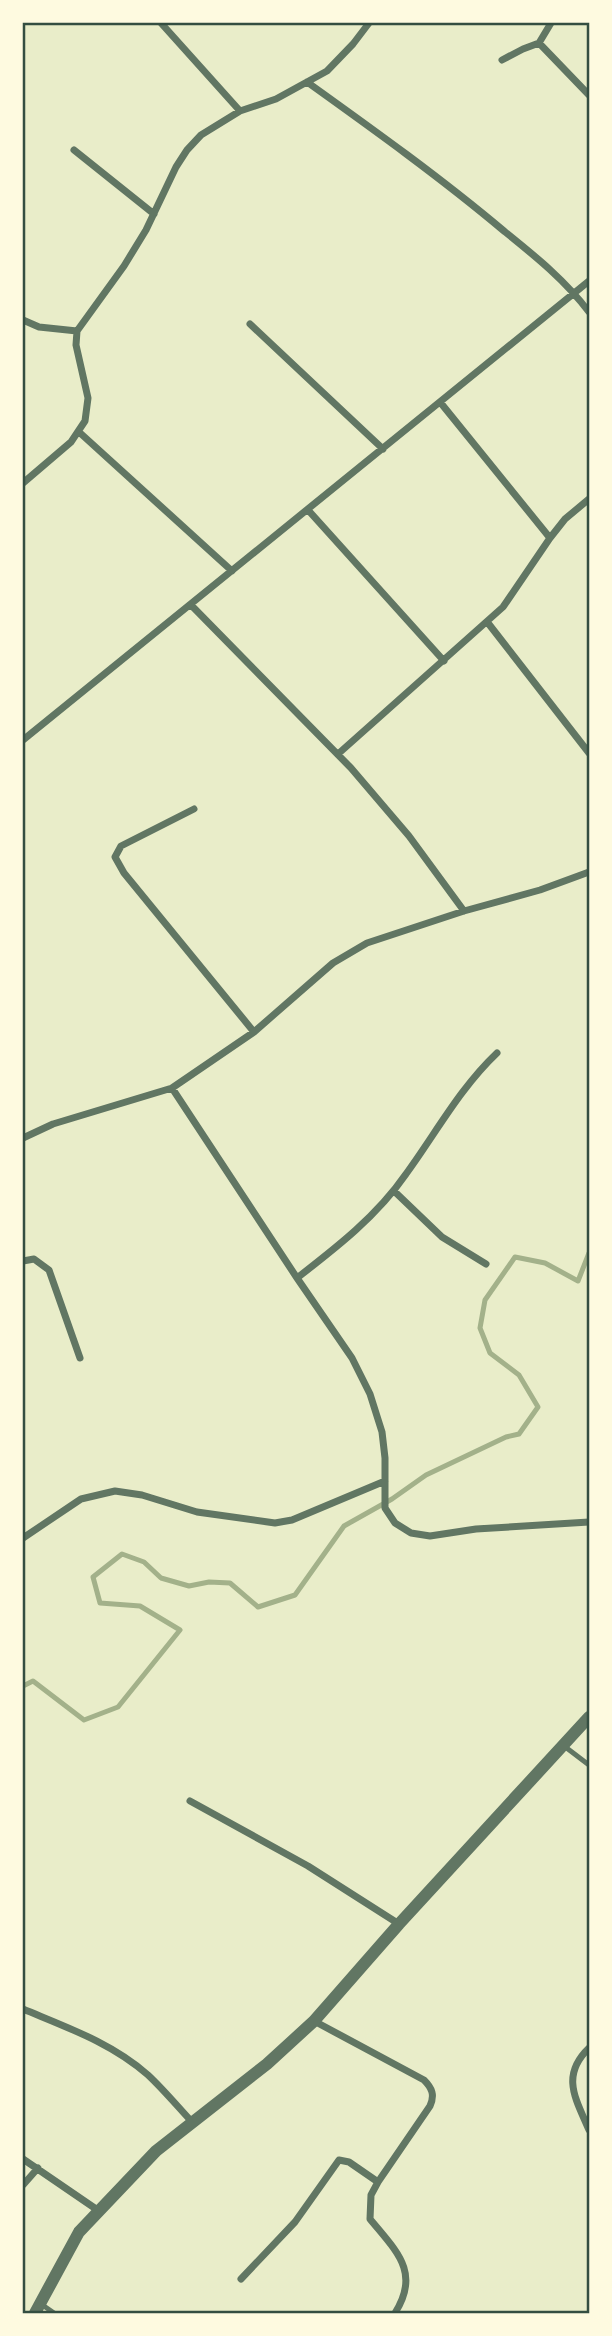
<svg xmlns="http://www.w3.org/2000/svg" width="612" height="2336" font-family="Inter,sans-serif">
<style>
.lines{fill:none;stroke-linecap:round;stroke-linejoin:round}
.stream{stroke:#a3b18a;stroke-width:5}
.service{stroke:#617663;stroke-width:5}
.minor{stroke:#617663;stroke-width:7}
.tertiary{stroke:#617663;stroke-width:12}
.neatline{fill:none;stroke:#344e41;stroke-width:2.5}
</style>
<rect width="100%" height="100%" fill="#e9edc9"/>
<g class="lines">
<path class="stream" d="M23,1686L33,1681L84,1720L118,1707L180,1630L140,1606L100,1603L93,1577L122,1554L144,1562L161,1578L189,1586L209,1582L230,1583L258,1607L295,1595L344,1526L392,1499L426,1475L506,1437L519,1434L538,1407L519,1375L490,1353L480,1328L485,1300L515,1257L545,1263L578,1281L589,1253"/>
<path class="service" d="M564,1746L589,1765
M41,2304L54,2313"/>
<path class="minor" d="M161,23L240,111
M539,43L589,95
M502,60L523,49L539,43L551,23
M307,82C374,130 441,178 504,231C535,256 565,280 589,312
M74,150L154,214
M23,320L39,327L77,331
M250,324L383,449
M440,402L550,538
M79,432L232,571
M23,483L71,442L85,421L88,398L76,345L77,331L124,266L146,230L176,167L187,150L201,135L240,111L276,99L327,71L353,44L369,23
M308,510L444,661
M191,605L351,768L409,836L464,911
M488,623L589,753
M23,740L589,281
M338,754L503,607L550,538L565,519L589,499
M194,809L121,846L115,857L124,873L254,1032
M172,1088L297,1278L352,1358L370,1394L382,1432L385,1458V1508L395,1523L411,1533L430,1536L476,1529L589,1522
M23,1138L53,1124L172,1088L254,1032L333,963L367,943L464,911L540,890L589,872
M394,1191L442,1237L486,1264
M23,1261L34,1259L49,1270L80,1358
M297,1278C337,1247 377,1216 406,1174C436,1133 460,1088 497,1053
M23,1538L81,1499L115,1491L142,1495L197,1512L275,1523L292,1520L385,1481
M190,1801L308,1866L399,1924
M23,2009C66,2027 112,2043 148,2075C164,2090 178,2107 193,2123
M314,2021L424,2080C432,2088 435,2095 430,2106L378,2182L371,2195L370,2219C396,2251 421,2272 395,2313
M589,2048C560,2076 576,2099 589,2130
M23,2159L99,2211
M23,2185L38,2168
M241,2279L295,2222L339,2160L349,2162L378,2182"/>
<path class="tertiary" d="M35,2313L79,2232L156,2151L267,2064L314,2021L399,1924L589,1717"/>
</g>
<rect width="612" height="2336" fill="none" stroke="#fefae0" stroke-width="49"/>
<rect x="24" y="24" width="564" height="2288" class="neatline"/>
</svg>
